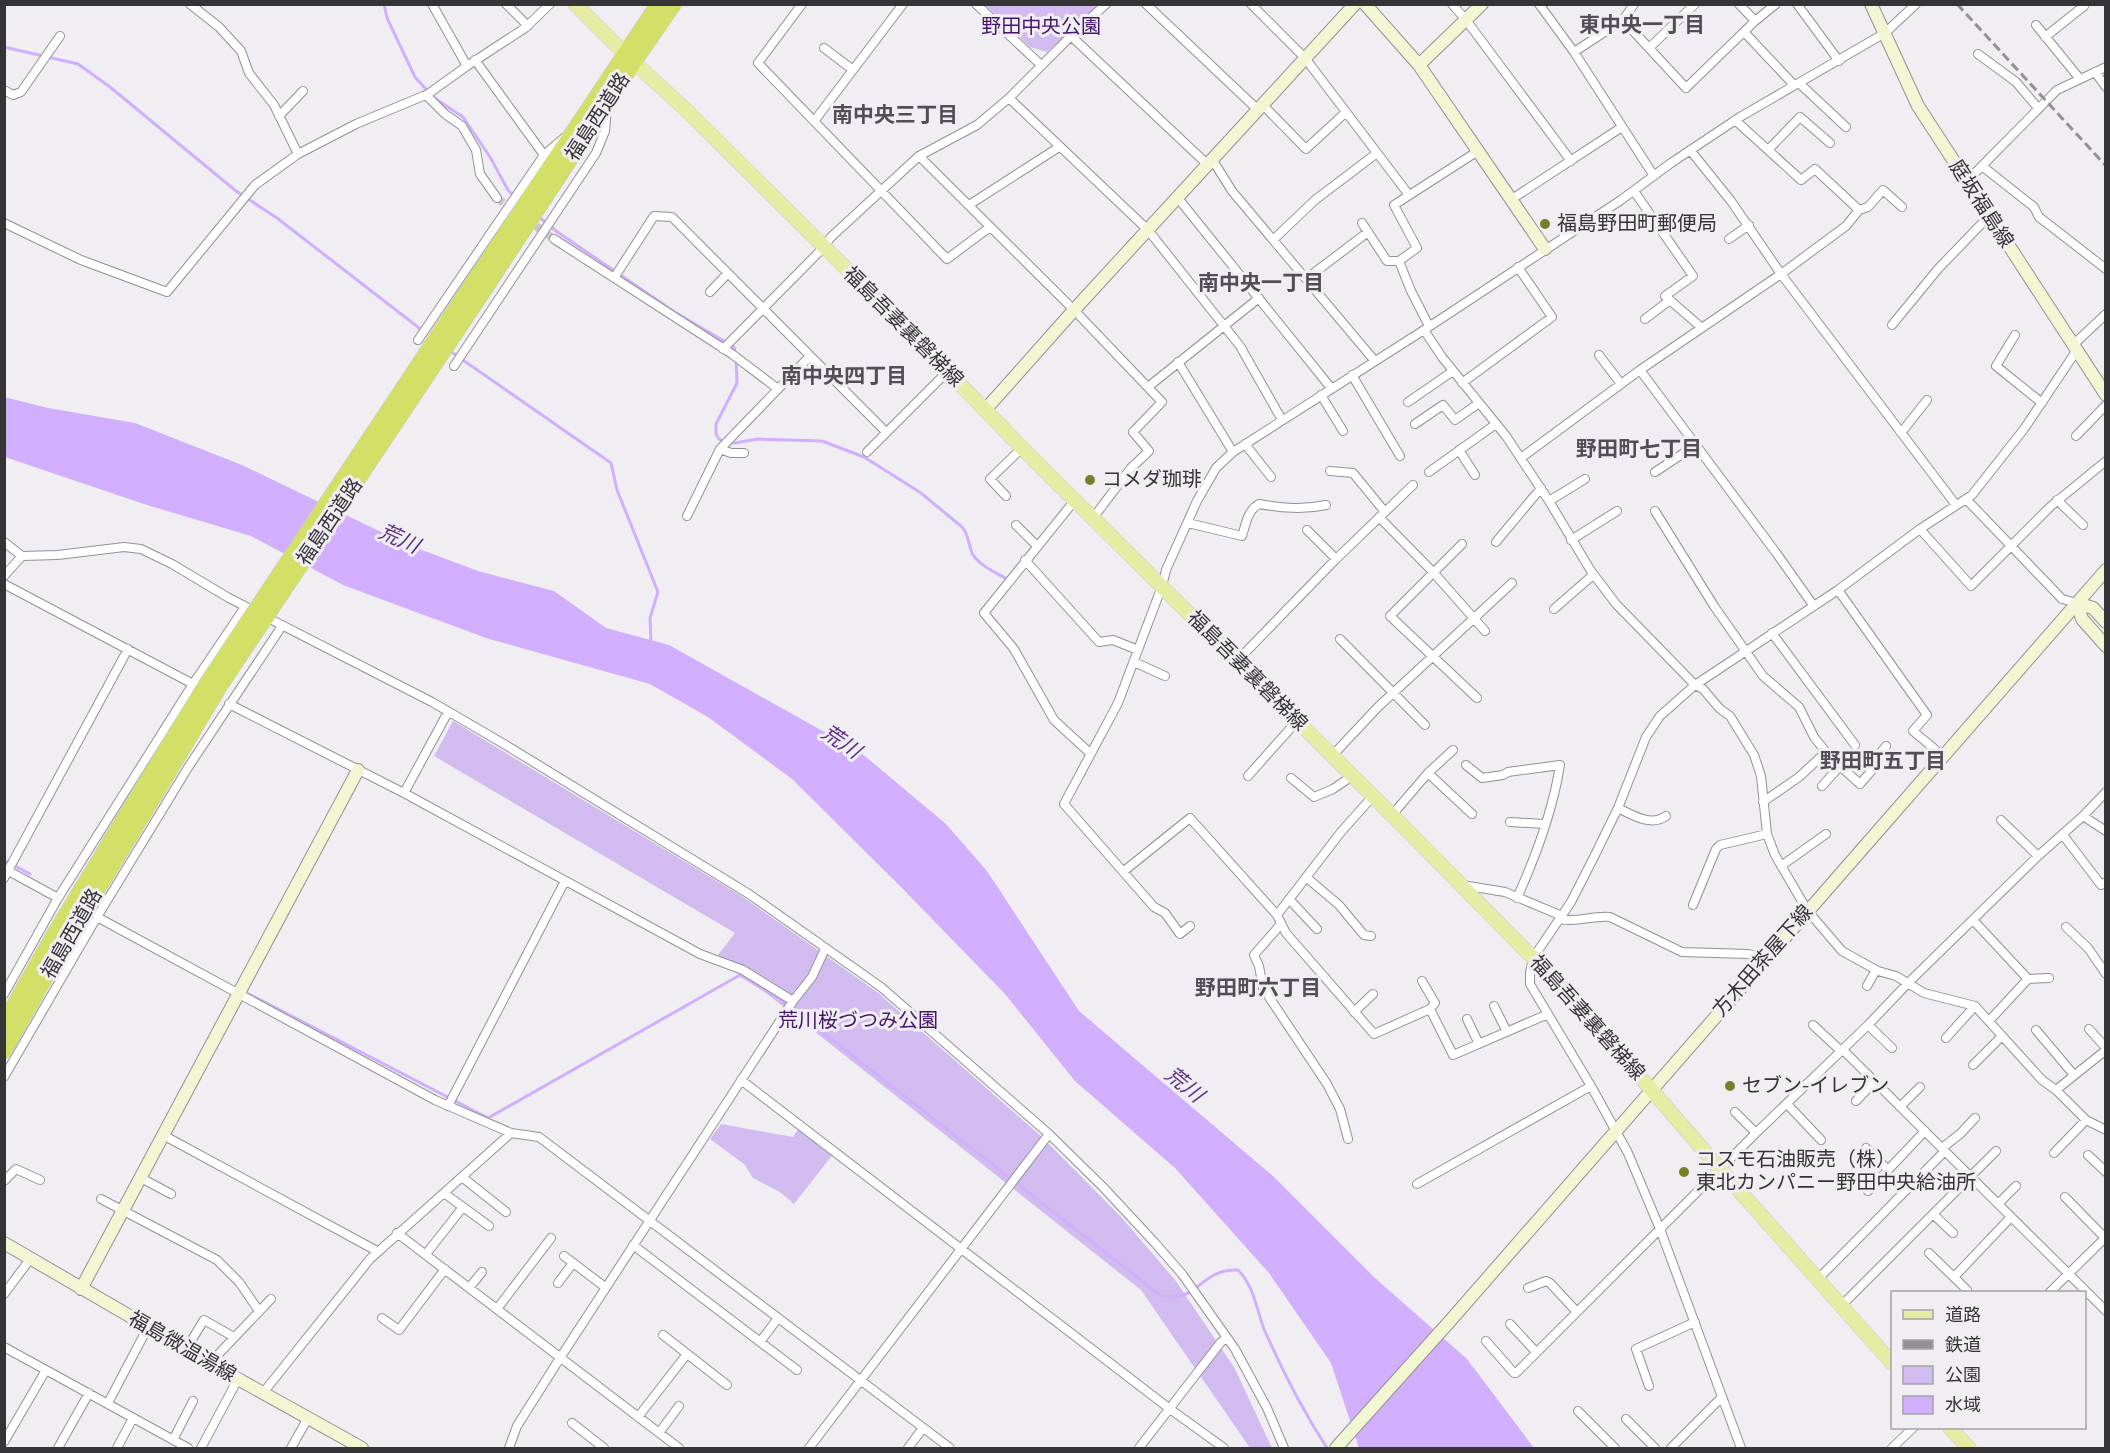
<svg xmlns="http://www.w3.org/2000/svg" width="2110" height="1453" font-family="'Sofia Sans Condensed','Noto Sans JP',sans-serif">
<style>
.green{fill:#d2bcef}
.water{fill:#d1affc}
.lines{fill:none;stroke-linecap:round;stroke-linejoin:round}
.stream{stroke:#d1affc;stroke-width:3}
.street-tunnel{stroke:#cac8cd;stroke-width:8;stroke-dasharray:8 4;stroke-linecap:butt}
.street-casing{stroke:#939096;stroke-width:10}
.secondary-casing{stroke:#939096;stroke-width:14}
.primary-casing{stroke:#cacacb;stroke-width:15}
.highway-casing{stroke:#cacacb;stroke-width:16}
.street{stroke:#fff;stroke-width:8}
.secondary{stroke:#f2f6d2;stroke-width:12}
.primary{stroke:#e5eca4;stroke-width:14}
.highway{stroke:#d3e068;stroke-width:15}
.rail{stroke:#939195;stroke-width:3;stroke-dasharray:9 4.5;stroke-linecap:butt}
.highway-bridge-casing{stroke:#cacacb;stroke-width:16;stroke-linecap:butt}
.highway-bridge{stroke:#d3e068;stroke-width:15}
.poi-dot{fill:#767f2a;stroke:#f0edf3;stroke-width:2}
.labels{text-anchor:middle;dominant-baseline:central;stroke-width:6;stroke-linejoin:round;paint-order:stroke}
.park-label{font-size:20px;fill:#46156d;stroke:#f0edf3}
.street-label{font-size:20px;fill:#343336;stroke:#f0edf3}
.poi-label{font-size:20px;fill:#343336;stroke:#f0edf3;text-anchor:start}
.neighbourhood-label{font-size:21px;font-weight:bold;fill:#514f54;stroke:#f0edf3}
.water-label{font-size:21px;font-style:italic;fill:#5a2e85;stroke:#f0edf3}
</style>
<rect width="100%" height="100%" fill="#f0edf3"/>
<path class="green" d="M985,5H1099L1047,52L1030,47Z
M453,721L743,897L877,992L1042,1137L1122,1218L1175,1280L1234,1367L1272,1448H1250L1141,1290L718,955L735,933L434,756Z
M721,1124L793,1137L799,1128L833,1154L794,1204L780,1192L753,1178L744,1164L710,1139Z"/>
<path class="water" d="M4,397L48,408L135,423L242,465L406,544L478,571L554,591L606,628L669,645L860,752L946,824L987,871L1079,1011L1274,1177L1375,1278L1467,1359L1534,1448H1359L1331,1363L1269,1273L1175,1168L1075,1081L1005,994L901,887L792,779L708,717L650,684L486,638L343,585L251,536L147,505L5,457Z"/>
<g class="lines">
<path class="stream" d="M384,4L387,18L415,77L433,97L463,117L490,157L508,190L513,195
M4,47L78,64L110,87L236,191L277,218L423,331
M539,217L556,231L673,311L734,347L735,352
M450,351L611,463L617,490L658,592L650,618L651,643
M736,359L737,383L716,424V434L719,439L725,442L735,443L757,439L822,441L864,457L921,493L962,527C969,535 968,543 972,553C978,565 995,572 1007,579
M4,860L30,874
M249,994L488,1118L740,975L781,1000L1160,1295C1164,1296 1170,1297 1174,1297C1198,1296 1206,1268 1238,1270C1254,1286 1256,1308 1264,1329C1282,1370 1303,1411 1327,1448"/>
<path class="street-tunnel" d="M497,198L554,239"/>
<defs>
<path id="street" d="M190,4L219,27L241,51L249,73L274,105L298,154
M432,4L467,66
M506,4L528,26
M802,4L758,63L947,259L990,227
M976,4L1041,65
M1106,4L1071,36L1207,164
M1146,4L1257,109
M1251,4L1305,58L1409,195
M1452,4L1466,20L1571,161
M1539,4L1574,52L1654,176
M1739,4L1755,21
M1797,4L1839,61
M1916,4L1885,33L1740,117L1671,163L1621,200L1424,330L1442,357L1506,436L1549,501L1591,571L1616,604L1695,685L1703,689L1720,709L1730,716L1754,755L1761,776L1767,834L1775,855L1807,910L1842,951L1878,971L1896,976L1924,993L1975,1006L2042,1080L2056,1090L2086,1120L2106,1130
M1623,20L1686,88L1755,21L1776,4
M2036,25L2080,79
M1744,32L1794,85
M2045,37L2084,6
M824,48L853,70
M1649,48L1695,4
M1574,52L1623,20L1634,4
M1978,54L2016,82L2038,108
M475,60L544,155
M2095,72L2106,87
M1799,83L1846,127
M4,90L13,95L21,92L60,36
M426,95L445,114L462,126L476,150L480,174L497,198
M1009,98L1148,230L1240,346L1282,420
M1262,104L1306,149L1346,112
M279,116L303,91
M815,120L903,4
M1735,120L1801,180L1815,169L1859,210L1868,207L1883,190L1902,207
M1690,150L1731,201L1781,274L1956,505
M1768,150L1800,117L1830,143
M919,156L1074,310L1162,402L1133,432L1149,451L1131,468L1093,518
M1212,159L1232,191L1374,360
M1982,166L2034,207L2039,217L2106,269
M1966,182L2057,90L2106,67
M1634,191L1693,276L1665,296L1702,328
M1177,197L1331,388
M1512,199L1622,127
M969,205L1059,147
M4,223L81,260L167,292L255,185L298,154L356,124L428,94L467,66L525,28L550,4
M1362,223L1387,261H1399
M554,239L732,354L778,389
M1729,239L1749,225
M1273,240L1315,200L1377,153
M614,278L654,216L672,217L886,432
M1306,279L1368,232
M710,292L728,273
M1645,319L1670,300
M1892,325L1938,269L1989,216
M1429,326L1411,291L1399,261L1417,248L1394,205L1478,151
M2015,335L1996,366L2042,403
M418,340L544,155L565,137
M2073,345L2106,314
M723,349L824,247L830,238L919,156L977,125L1009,98L1071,36
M1599,355L1621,384
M1178,362L1233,452
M454,366L596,153L605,131L607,106
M1640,370L1777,554L1813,605
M1352,375L1400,456
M1462,383L1552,317L1518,267
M1148,387L1259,298
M1321,395L1343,431
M1408,402L1453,371
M1415,424L1443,405L1455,420L1479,403
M1901,433L1927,400
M2076,436L2106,405
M1245,444L1271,477
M720,449L731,453H744
M1459,450L1475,475
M867,452L947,372
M1521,458L1640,370L1781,274L1846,226L1859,210
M1330,471L1353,473L1385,512
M1429,472L1496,424
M1655,472L1696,445
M1006,496L990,479L1022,448
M1966,499L2062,599L2077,603
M1075,500L984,613L1014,649L1054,720L1091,754
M2057,500L2083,525
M1549,501L1585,479
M1655,511L1714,606L1763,676L1799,707L1814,737L1830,757L1860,784L1873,769L1879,755L1886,746
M687,516L720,449L810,356
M1379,517L1433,572L1485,631
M1188,523L1242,536C1246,524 1247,511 1259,504C1282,508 1303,510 1326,505
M1016,525L1037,546
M1920,529L1971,586L2051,506L2106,461
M1307,530L1336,559
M1571,540L1617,511
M4,542L22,556L58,555L124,547L141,549L172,564L229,598L432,702L504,744L749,894L881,987L1049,1134L1103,1187L1155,1243L1182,1274L1235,1349L1267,1408L1284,1448
M1496,542L1541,488
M1462,544L1390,616L1477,698
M1025,560L1099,642L1113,640L1138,650
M4,576L22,556
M4,584L193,684
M1838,590L1927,715L1913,731L1943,756
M1554,609L1593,575
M1772,633L1855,745
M1340,639L1425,725
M1134,662L1165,676
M1236,662L1336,559L1413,485
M229,704L404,793L448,712
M1332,756L1378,707L1512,583
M1466,765L1482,778L1503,775L1508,772L1560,765C1553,810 1536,856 1517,898
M1428,773L1472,814
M1248,776L1297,721
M1291,778L1314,797L1333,789L1352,776
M1822,786L1840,766
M404,793L700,954L743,970L793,1001
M1763,802L1799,777L1826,752
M1618,808C1632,815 1651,827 1666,816
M1392,815L1428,773L1453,750
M2083,816L2106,831
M2001,820L2038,856
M1510,822L1544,824
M2063,835L2101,885L2106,882
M1781,866L1826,834
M5,869L58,898
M1124,871L1190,818L1277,915L1286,933L1374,1034L1430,1009L1453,1055L1548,1014
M1306,877L1339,905L1364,935L1371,936
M4,878L128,649
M1462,885L1505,892L1562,916
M1289,899L1317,929
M1693,905L1716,849L1720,845L1767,834
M1277,915L1341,832L1373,796
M97,917L435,1100L511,1133L539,1137L950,1448
M1560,919C1577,923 1593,915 1610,917L1682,952L1748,954L1765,958
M1973,920L2028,979L1989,1021
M1281,924L1254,955L1259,966L1263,988L1327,1084L1340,1109L1348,1139
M1190,926L1180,934L1165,913L1154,907L1064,804L1118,703L1162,586L1166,570L1197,501L1216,468L1233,452L1424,330
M2066,927L2088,948L2106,974
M2028,979L2049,978
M1422,981L1435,1003L1430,1009
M1867,986L1876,970
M4,994L58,898L193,684L245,607
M1494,1006L1507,1032
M1354,1012L1373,994
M1467,1019L1479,1044
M1813,1025L1841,1051
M1868,1025L1892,1048
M2089,1029L2106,1048
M2036,1030L2074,1075
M1946,1038L1975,1006
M1843,1050L2106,1311
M1973,1065L2002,1036
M4,1077L97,917L189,766L282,626
M741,1080L1170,1409L1224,1448
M2056,1090L2106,1050
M1856,1101L1874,1082
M1787,1104L1821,1140
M448,1106L565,881
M1900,1107L1920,1087
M1735,1112L1756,1133
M163,1135L377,1251
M1866,1148L1888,1170
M1942,1148L1960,1134L1975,1118
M2054,1153L2086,1120
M2088,1155L2106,1172
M462,1177L506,1212
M141,1178L171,1194
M4,1181L16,1169L40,1180
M1417,1184L1591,1086
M1868,1191L1925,1131
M2065,1197L2105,1238
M101,1199L217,1260L239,1282L259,1311
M1998,1204L2016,1186
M463,1207L489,1226
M1933,1214L1953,1233
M397,1233L679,1448
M633,1245L797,1370
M1929,1253L1967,1290
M426,1254L463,1207L444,1193
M564,1256L605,1287
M1954,1277L2011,1217
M1818,1279L1945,1151
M558,1283L573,1263
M469,1288L482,1272
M1528,1288L1546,1281L1550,1283L1576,1311
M2050,1292L2106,1237
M4,1294L31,1258
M1842,1305L1996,1151
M497,1309L551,1238
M382,1318L399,1330L445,1269
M1510,1324L1536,1352
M663,1335L727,1385
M1486,1341L1514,1373H1516L1756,1133L1868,1025L1908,983L2038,856L2083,816L2106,792
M760,1342L778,1318
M4,1347L188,1448
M186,1349L204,1320L234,1337
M210,1363L271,1299
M1649,1386L1636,1349L1695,1322
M263,1393L370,1259L511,1133
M108,1403L148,1327
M1578,1411L1615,1448
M638,1417L687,1354
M1626,1419L1655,1448
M572,1423L604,1448
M659,1433L679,1406
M173,1440L193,1401
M4,1442L46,1370
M58,1448L89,1393
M117,1448L133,1418
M201,1448L238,1379
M291,1448L308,1418
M509,1448L517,1426L560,1358L793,1001L812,977L825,949
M809,1448L1049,1134
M908,1448L923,1428
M1139,1448L1221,1342L1227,1338
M1671,1448L1722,1397
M1741,1448L1660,1229L1628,1153L1591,1086L1530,984V973L1533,958L1571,902L1594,857L1618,808L1646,737L1660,716L1695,685L1838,590L1920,529L1972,495L2024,429L2077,350
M1892,1448L1913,1428"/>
<path id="secondary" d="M1365,4L1419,65L1545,249
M1871,4L1918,106L2106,395
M1419,65L1482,4
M985,410L1074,310L1355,4
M2077,603L2082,619L2106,646
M2077,603L2093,608L2106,622
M4,1243L238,1379L362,1448
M81,1289L358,770
M1336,1448L1450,1321L2106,570"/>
<path id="primary" d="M575,4L624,53L685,109L886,308L1022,448L1392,815L1533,958L1596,1026L1720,1169L1892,1363
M1950,1428L1969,1448"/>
<path id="highway" d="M474,281L658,4
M485,289L634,62L674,4
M4,1023L53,936L151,774
M4,1051L65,943L163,782"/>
</defs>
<use href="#street" class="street-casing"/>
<use href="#secondary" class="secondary-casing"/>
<use href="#primary" class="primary-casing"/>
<use href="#highway" class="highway-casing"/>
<use href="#street" class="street"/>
<use href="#secondary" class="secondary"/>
<use href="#primary" class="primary"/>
<use href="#highway" class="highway"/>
<path class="rail" d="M1957,4L2106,166"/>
<defs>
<path id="highway-bridge" d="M151,774L207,683L474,281
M163,782L220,686L485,289"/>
</defs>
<use href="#highway-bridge" class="highway-bridge-casing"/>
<use href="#highway-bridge" class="highway-bridge"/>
</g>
<g class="poi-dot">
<circle cx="1545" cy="224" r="6"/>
<circle cx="1090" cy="480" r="6"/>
<circle cx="1730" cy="1086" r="6"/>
<circle cx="1684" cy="1172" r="6"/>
</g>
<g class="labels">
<g class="park-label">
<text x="1041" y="27">野田中央公園</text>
<text x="858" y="1021">荒川桜づつみ公園</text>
</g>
<g class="street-label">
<text transform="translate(598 117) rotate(-57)">福島西道路</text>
<text transform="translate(1981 204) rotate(57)">庭坂福島線</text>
<text transform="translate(903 327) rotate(45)">福島吾妻裏磐梯線</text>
<text transform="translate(330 522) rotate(-56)">福島西道路</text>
<text transform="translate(1247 671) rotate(45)">福島吾妻裏磐梯線</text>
<text transform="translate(72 934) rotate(-60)">福島西道路</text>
<text transform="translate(1763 961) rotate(-49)">方木田茶屋下線</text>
<text transform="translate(1587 1018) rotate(48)">福島吾妻裏磐梯線</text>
<text transform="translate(182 1347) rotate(30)">福島微温湯線</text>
</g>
<g class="poi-label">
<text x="1557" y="224">福島野田町郵便局</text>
<text x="1102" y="480">コメダ珈琲</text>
<text x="1742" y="1086">セブン-イレブン</text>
<text x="1696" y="1160">コスモ石油販売（株）<tspan x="1696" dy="23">東北カンパニー野田中央給油所</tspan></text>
</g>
<g class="neighbourhood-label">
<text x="1642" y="25">東中央一丁目</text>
<text x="895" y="115">南中央三丁目</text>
<text x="1261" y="283">南中央一丁目</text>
<text x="844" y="376">南中央四丁目</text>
<text x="1639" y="449">野田町七丁目</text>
<text x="1883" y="761">野田町五丁目</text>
<text x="1258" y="988">野田町六丁目</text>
</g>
<g class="water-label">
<text transform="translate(399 539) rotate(24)">荒川</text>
<text transform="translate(841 742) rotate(34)">荒川</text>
<text transform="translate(1184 1085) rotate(39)">荒川</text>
</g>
</g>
<rect width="2110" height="1453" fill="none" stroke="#343336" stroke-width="12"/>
<rect x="1891" y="1291" width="195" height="138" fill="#f0edf3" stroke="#a5a3a7" stroke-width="1.5"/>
<rect x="1903" y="1310" width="30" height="9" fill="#e5eca4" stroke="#a5a3a7" stroke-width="1.5"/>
<text x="1945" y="1321" font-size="18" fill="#343336">道路</text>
<rect x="1903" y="1340" width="30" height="9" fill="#939195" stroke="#a5a3a7" stroke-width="1.5"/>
<text x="1945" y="1351" font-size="18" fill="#343336">鉄道</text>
<rect x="1903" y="1366" width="30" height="18" fill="#d2bcef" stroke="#a5a3a7" stroke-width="1.5"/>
<text x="1945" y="1381" font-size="18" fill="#343336">公園</text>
<rect x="1903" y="1396" width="30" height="18" fill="#d1affc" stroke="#a5a3a7" stroke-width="1.5"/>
<text x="1945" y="1411" font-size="18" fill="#343336">水域</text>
</svg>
